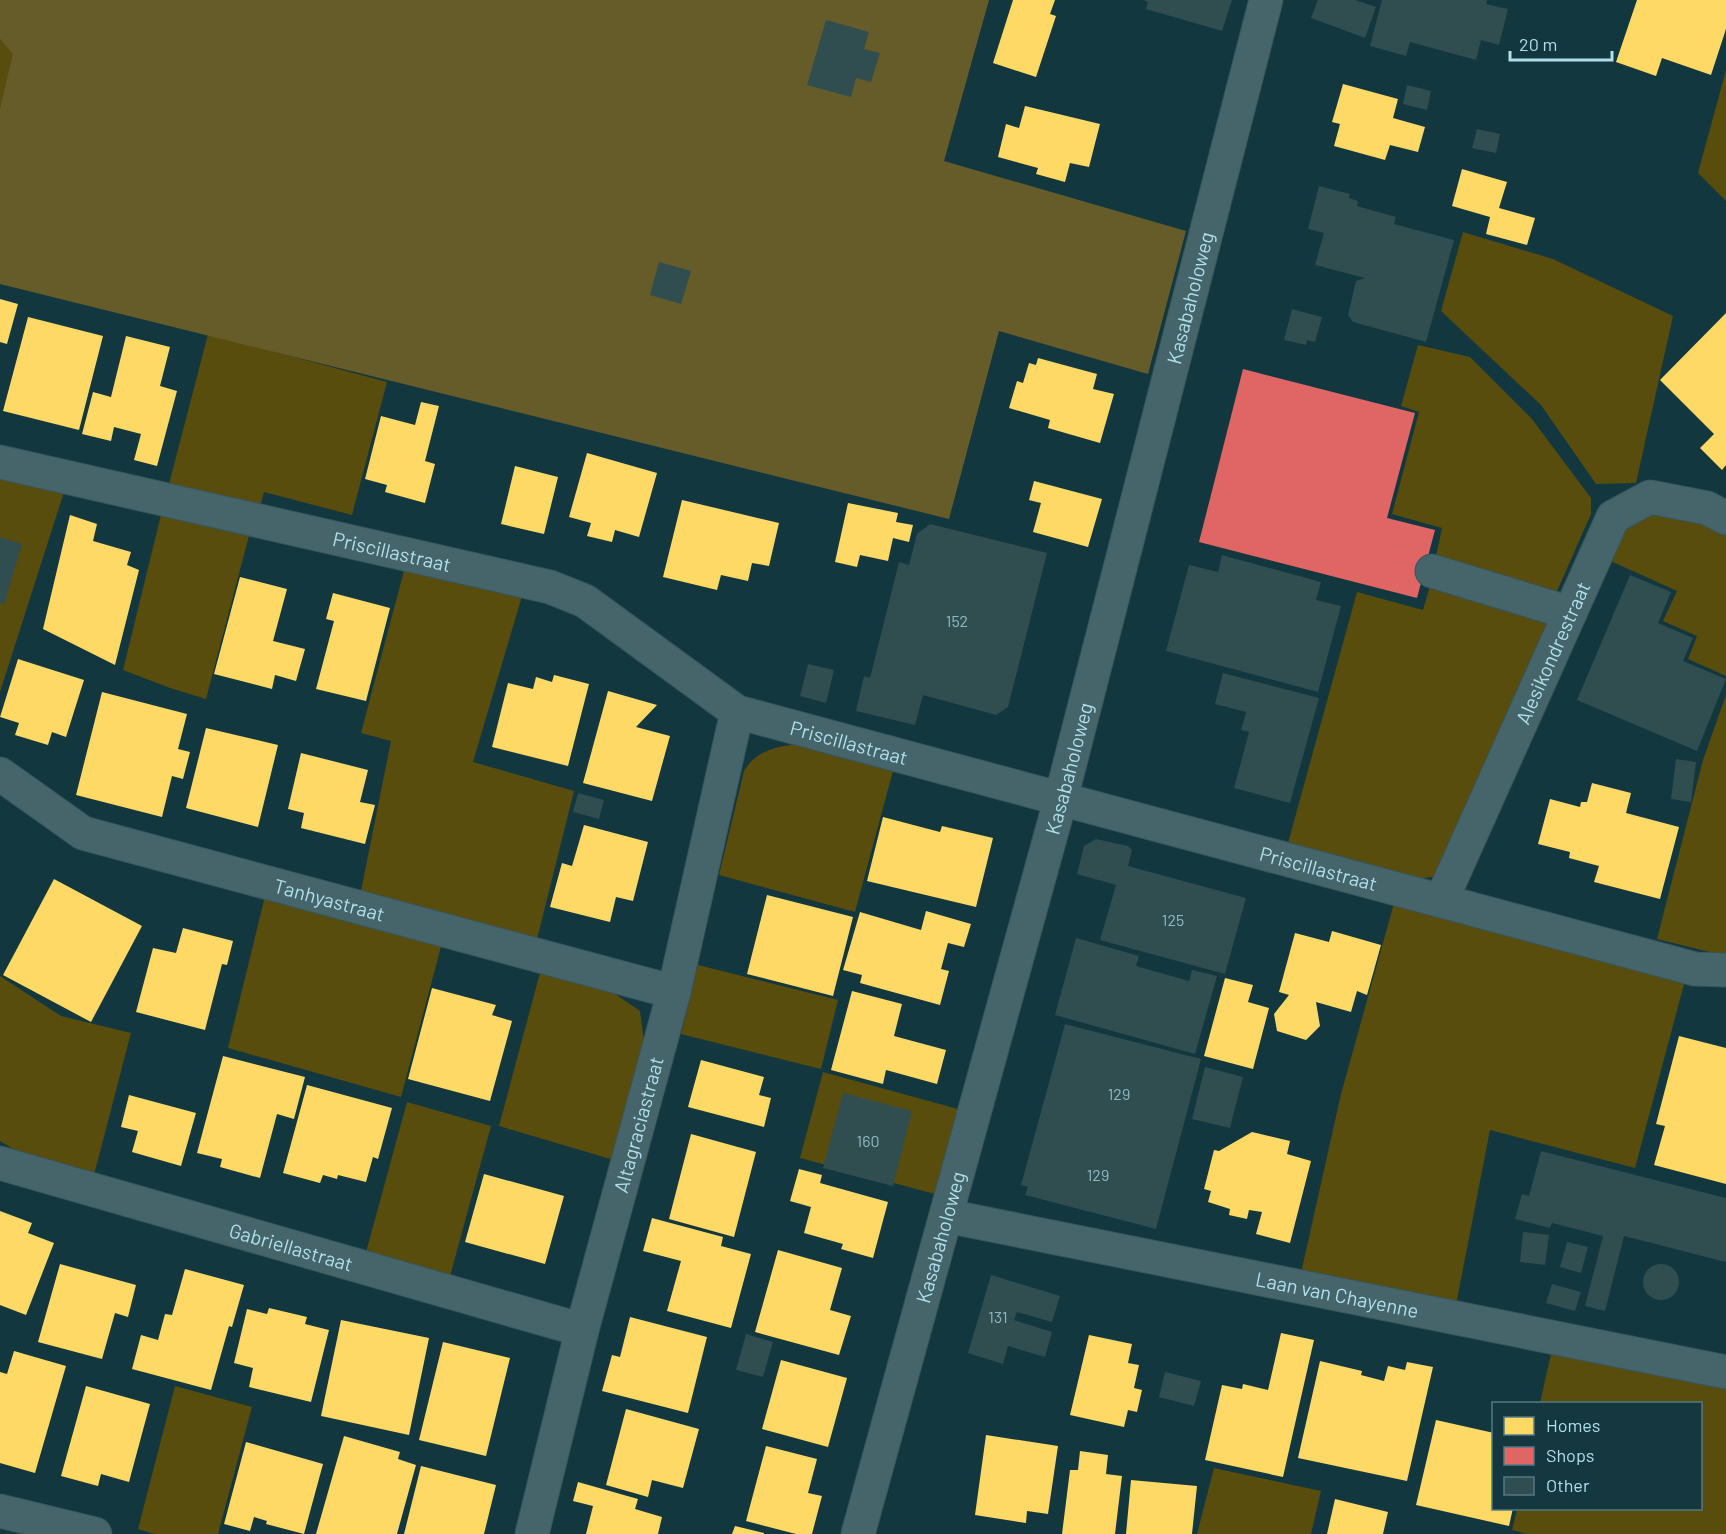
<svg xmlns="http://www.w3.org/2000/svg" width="1726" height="1534" font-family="Barlow,sans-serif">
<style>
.green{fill:#584d0d}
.forest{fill:#665c29}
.homes{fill:#ffd966}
.shops{fill:#e06666}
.building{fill:#304d50}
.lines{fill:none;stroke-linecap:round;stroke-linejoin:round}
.minor-casing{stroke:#37555b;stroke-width:35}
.minor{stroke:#45656b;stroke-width:33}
.labels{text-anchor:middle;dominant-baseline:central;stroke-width:6;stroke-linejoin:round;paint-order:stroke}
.number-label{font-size:16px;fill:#8fbac4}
.street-label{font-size:20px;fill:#afdfeb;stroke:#15373f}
</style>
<rect width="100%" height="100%" fill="#12373e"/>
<path class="green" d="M0,39L14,54L0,108Z
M1726,70V201L1698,173Z
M1463,232L1553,259L1673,316L1636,483L1596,484L1541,405L1441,311Z
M208,334L387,382L352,515L264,492L260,507L169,484Z
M1418,345L1470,357L1532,419L1591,498V514L1554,598L1435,561L1442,528L1392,514L1419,412L1401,406Z
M0,474L65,489L0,692Z
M162,511L250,532L206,699L170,688L123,670Z
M1654,511L1675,512L1726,533V676L1688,659L1697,636L1663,621L1677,591L1604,558L1622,530Z
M405,567L522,596L473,762L574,791L536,943L360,896L391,741L361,733Z
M1430,586L1551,618L1447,867L1433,877L1416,879L1288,843L1357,592L1423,610Z
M1726,695V956L1657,939L1703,760Z
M797,744L893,771L855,912L719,875L744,771C756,751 774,747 797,744Z
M265,896L442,943L401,1097L228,1048Z
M1396,896L1687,973L1635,1168L1490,1130L1456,1305L1301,1273L1341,1094Z
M698,965L838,1000L821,1069L681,1034Z
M541,969L608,989L640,1011L644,1042L614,1160L499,1126Z
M0,976L61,1016L131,1033L94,1175L32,1160L0,1141Z
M823,1072L958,1109L935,1194L800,1158Z
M407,1102L491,1126L449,1280L365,1256Z
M1551,1354L1726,1387V1534H1527L1512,1530L1517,1509L1700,1508V1404L1540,1403Z
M175,1386L252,1407L218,1534H155L138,1529Z
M1214,1468L1321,1491L1311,1534H1197Z"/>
<path class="forest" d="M0,0H989L944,161L1186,231L1148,374L999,331L949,519L0,284V108L13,54L0,39Z"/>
<path class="homes" d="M1013,0H1055L1050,14L1056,16L1036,77L993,63Z
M1637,0H1726V29L1711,75L1662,58L1656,76L1616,62Z
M1343,84L1398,99L1393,118L1425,127L1418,152L1390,145L1385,160L1334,146L1340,124L1332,122Z
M1025,106L1100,124L1089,167L1070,163L1065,182L1036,174L1038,168L998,157L1006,124L1019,128Z
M1462,169L1507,182L1499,208L1535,218L1527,245L1486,234L1490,217L1452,206Z
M0,299L18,304L7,344L0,342Z
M1726,313V465L1722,470L1700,448L1714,434L1660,380Z
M28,317L103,336L79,430L3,411Z
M126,336L170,347L160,386L177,391L157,466L134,460L141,434L114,427L111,441L82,434L93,392L111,397Z
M1038,358L1097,374L1093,389L1114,394L1100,443L1048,428L1050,420L1009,408L1017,381L1023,383L1029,363L1036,365Z
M421,402L439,406L425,461L435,464L425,503L385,492L387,485L365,479L381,416L415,425Z
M587,453L657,473L639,537L615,530L612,542L587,536L591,523L569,517Z
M515,466L558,477L544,534L501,524Z
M1034,481L1102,499L1088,547L1033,532L1041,503L1029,500Z
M682,500L779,523L769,566L752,563L748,581L721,575L717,590L663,577Z
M848,503L898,513L896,522L913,525L909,542L893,538L888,561L860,555L857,567L835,562Z
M70,515L97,524L93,541L131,552L127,565L139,570L115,665L43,629Z
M240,577L287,589L273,641L305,649L296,681L275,675L272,689L214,674Z
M333,593L390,608L366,701L316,689L334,621L326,619Z
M18,659L84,680L66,737L52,732L48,745L15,735L19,723L0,717Z
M554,675L589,684L568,766L492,747L508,683L533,689L536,677L552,682Z
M608,691L657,705L636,727L670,736L652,801L583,783Z
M102,692L187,714L178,749L190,752L183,779L172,776L162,817L76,795Z
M206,728L278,745L258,827L186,808Z
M301,753L368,770L360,802L375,805L365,844L301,828L304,813L288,809Z
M1592,783L1631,793L1626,813L1679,827L1660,899L1594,882L1599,866L1569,858L1570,852L1538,844L1550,799L1580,807L1581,802H1587Z
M883,817L940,832L942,826L993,838L976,907L867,881Z
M584,825L648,842L633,901L616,897L610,922L550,907L562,863L572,866Z
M54,879L142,926L91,1022L3,975Z
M767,895L853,917L833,996L747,974Z
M926,911L971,924L964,947L948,943L941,969L949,971L940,1005L860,983L862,975L843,970L860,912L921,930Z
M183,928L233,941L227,965L222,964L205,1030L136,1012L153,948L176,953Z
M1332,931L1381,945L1367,995L1357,991L1351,1012L1316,1002L1320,1026L1306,1040L1277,1031L1274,1014L1289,995L1279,992L1295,933L1329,942Z
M1225,978L1253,985L1248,1002L1269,1008L1253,1069L1204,1056Z
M432,988L496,1005L492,1015L512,1021L490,1101L408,1079Z
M852,991L902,1004L894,1036L946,1050L937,1084L886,1070L883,1084L831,1070Z
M1679,1036L1726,1048V1184L1654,1165L1665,1126L1656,1124Z
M223,1056L305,1077L294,1119L277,1114L260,1178L220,1167L222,1159L197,1153Z
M701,1060L764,1077L759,1095L771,1098L764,1127L688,1107Z
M307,1085L392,1108L378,1159L373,1157L366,1182L338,1175L337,1179L323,1175L320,1183L283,1173Z
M129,1095L196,1113L181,1166L132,1152L138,1131L121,1127Z
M1252,1132L1290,1141L1287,1154L1311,1161L1290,1243L1256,1234L1262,1212L1249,1210L1247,1219L1229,1215L1230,1209L1208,1202L1211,1191L1204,1189L1214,1150L1219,1151Z
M691,1134L756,1152L734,1237L669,1219Z
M799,1169L822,1175L820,1183L888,1202L873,1258L841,1249L843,1244L804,1233L811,1207L790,1201Z
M484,1174L564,1196L545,1264L465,1242Z
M0,1211L32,1223L28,1233L54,1243L26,1315L0,1305Z
M652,1218L723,1237L721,1246L751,1254L731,1328L667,1311L681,1261L643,1251Z
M778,1250L842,1268L830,1310L851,1316L839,1355L755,1332Z
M60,1264L136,1285L128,1317L115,1313L102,1359L38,1342Z
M185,1269L244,1285L232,1327L229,1326L211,1390L132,1369L141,1335L158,1340L165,1314L172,1315Z
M269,1308L307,1317L305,1324L329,1330L311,1402L249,1387L253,1368L234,1363L247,1309L267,1314Z
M630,1317L707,1337L688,1413L602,1391L612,1355L620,1357Z
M341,1320L429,1338L409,1435L321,1416Z
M1281,1333L1314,1340L1283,1477L1205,1460L1222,1385L1242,1389L1243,1384L1268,1390Z
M1089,1335L1132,1344L1128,1363L1139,1365L1134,1388L1142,1390L1137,1412L1128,1410L1124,1427L1070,1415Z
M443,1342L510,1358L486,1456L419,1440Z
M14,1351L66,1366L35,1473L0,1463V1372L7,1374Z
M781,1360L847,1378L828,1447L762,1429Z
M1320,1361L1362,1371L1361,1375L1384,1381L1388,1366L1405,1370L1407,1362L1433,1367L1407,1481L1298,1458Z
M86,1386L150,1404L129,1482L101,1474L98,1486L61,1476Z
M626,1409L699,1429L683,1488L652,1480L648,1497L606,1485Z
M1436,1420L1494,1433V1508H1513L1509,1526L1416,1505Z
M986,1435L1058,1446L1048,1514L1027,1511L1026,1523L975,1515Z
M344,1436L400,1452L398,1459L416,1465L397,1534H316Z
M246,1442L323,1464L304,1534L266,1524L267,1521L254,1517L250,1531L224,1524Z
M766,1446L817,1459L808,1493L822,1496L812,1534H796L746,1521Z
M1080,1451L1108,1455L1106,1474L1122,1476L1115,1534H1062L1070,1470H1078Z
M421,1466L496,1485L484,1534H404Z
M1131,1480L1197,1486L1192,1534H1126Z
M578,1482L638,1499L635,1509L662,1517L658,1534H586L593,1506L573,1501Z
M1335,1499L1388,1512L1383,1534H1327Z
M735,1526L764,1533V1534H732Z"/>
<path class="shops" d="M1243,369L1415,413L1387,518L1435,530L1417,598L1199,542Z"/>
<path class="building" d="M1143,0H1232L1222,31L1146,9L1148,2Z
M1318,0H1355L1376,7L1365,38L1311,18Z
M1382,0H1487L1486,4L1508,9L1499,45L1481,40L1476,60L1410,42L1406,56L1370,46Z
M826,20L869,32L864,49L880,53L871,82L856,78L851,97L807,85Z
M1407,85L1431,91L1427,110L1403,104Z
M1477,129L1500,134L1496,153L1472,148Z
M1319,186L1350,194L1349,198L1358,201L1357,206L1396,217L1394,224L1454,240L1426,342L1353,322L1348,315L1356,281L1365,278L1315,265L1324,233L1308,229Z
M659,262L691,271L681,304L650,295Z
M1292,309L1322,317L1315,342L1307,340L1306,345L1284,340Z
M930,524L1047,553L1008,707L996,715L923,695L915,725L856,711L864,676L870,678L899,562L909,565L917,534Z
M0,537L22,544L4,605L0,603Z
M1222,555L1321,582L1316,600L1341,606L1318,692L1166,651L1189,565L1218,572Z
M1630,575L1671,592L1658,623L1693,638L1683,661L1726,679L1697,751L1577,700Z
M808,664L834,670L826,703L800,696Z
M1223,673L1319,698L1290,803L1234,788L1249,732L1241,730L1246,712L1215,704Z
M1676,759L1696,762L1691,802L1671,799Z
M578,793L604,800L599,819L573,812Z
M1096,839L1128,846L1132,850L1128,866L1246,898L1225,974L1100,940L1116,885L1077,874L1084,846Z
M1076,938L1139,956L1136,966L1189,981L1192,970L1217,976L1195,1054L1055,1015Z
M1065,1024L1201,1059L1156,1229L1025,1195L1028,1187L1021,1185Z
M1205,1067L1243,1077L1230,1128L1192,1119Z
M843,1093L912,1111L893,1186L823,1168Z
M1541,1151L1726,1198V1262L1624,1236L1605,1311L1585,1306L1603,1236L1552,1223L1550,1228L1515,1219L1522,1194L1529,1196Z
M1523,1232L1549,1235L1545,1265L1520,1262Z
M1567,1242L1588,1247L1581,1273L1560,1267Z
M1643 1282a18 18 0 1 1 36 0a18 18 0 1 1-36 0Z
M991,1275L1060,1296L1052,1322L1017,1312L1014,1320L1052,1332L1045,1357L1008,1346L1003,1364L968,1353Z
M1552,1284L1581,1292L1575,1311L1546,1303Z
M746,1334L773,1342L763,1377L736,1370Z
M1165,1372L1201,1381L1194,1406L1159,1397Z"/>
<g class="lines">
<defs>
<g id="minor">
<path id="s1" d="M0,462L550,587L585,601L737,712L1695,969L1726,970"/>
<path d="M1432,571L1570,613"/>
<path id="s2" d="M0,774L83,833L674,992"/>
<path id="s3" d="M1442,899L1613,517L1650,497L1707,508L1726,518"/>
<path id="s4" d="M0,1163L582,1330"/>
<path id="s5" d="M947,1216L1726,1372"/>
<path d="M0,1511L95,1534"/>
<path id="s6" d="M532,1534L582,1330L674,992L737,712"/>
<path id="s7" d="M858,1534L1061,798L1266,0"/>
</g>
</defs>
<use href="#minor" class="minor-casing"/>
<use href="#minor" class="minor"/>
</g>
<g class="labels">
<g class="number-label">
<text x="957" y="620">152</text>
<text x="1173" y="919">125</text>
<text x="1119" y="1093">129</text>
<text x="868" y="1140">160</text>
<text x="1098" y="1174">129</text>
<text x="998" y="1316">131</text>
</g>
<g class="street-label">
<text stroke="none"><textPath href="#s7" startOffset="1280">Kasabaholoweg</textPath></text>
<text stroke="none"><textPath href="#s1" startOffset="402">Priscillastraat</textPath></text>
<text stroke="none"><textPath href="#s3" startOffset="270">Alesikondrestraat</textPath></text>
<text stroke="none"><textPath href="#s1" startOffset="906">Priscillastraat</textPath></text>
<text stroke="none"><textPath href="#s7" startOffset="794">Kasabaholoweg</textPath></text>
<text stroke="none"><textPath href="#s1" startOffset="1392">Priscillastraat</textPath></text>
<text stroke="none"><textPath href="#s2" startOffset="357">Tanhyastraat</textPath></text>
<text stroke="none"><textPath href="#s6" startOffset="423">Altagraciastraat</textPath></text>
<text stroke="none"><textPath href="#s7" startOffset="308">Kasabaholoweg</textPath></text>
<text stroke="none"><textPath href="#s4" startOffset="303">Gabriellastraat</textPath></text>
<text stroke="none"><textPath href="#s5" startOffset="398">Laan van Chayenne</textPath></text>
</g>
</g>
<rect x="1492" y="1402" width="210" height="108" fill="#15373f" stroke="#537a84" stroke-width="1.5"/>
<rect x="1504" y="1417" width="30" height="18" fill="#ffd966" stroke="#537a84" stroke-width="1.5"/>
<text x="1546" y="1432" font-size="18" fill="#afdfeb">Homes</text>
<rect x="1504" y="1447" width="30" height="18" fill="#e06666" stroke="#537a84" stroke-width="1.5"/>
<text x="1546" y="1462" font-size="18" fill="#afdfeb">Shops</text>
<rect x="1504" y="1477" width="30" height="18" fill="#304d50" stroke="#537a84" stroke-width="1.5"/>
<text x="1546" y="1492" font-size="18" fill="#afdfeb">Other</text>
<path d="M1510 51v9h102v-9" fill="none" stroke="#afdfeb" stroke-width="3"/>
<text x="1519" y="51" font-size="18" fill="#afdfeb" stroke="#15373f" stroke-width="4.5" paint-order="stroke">20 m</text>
</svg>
